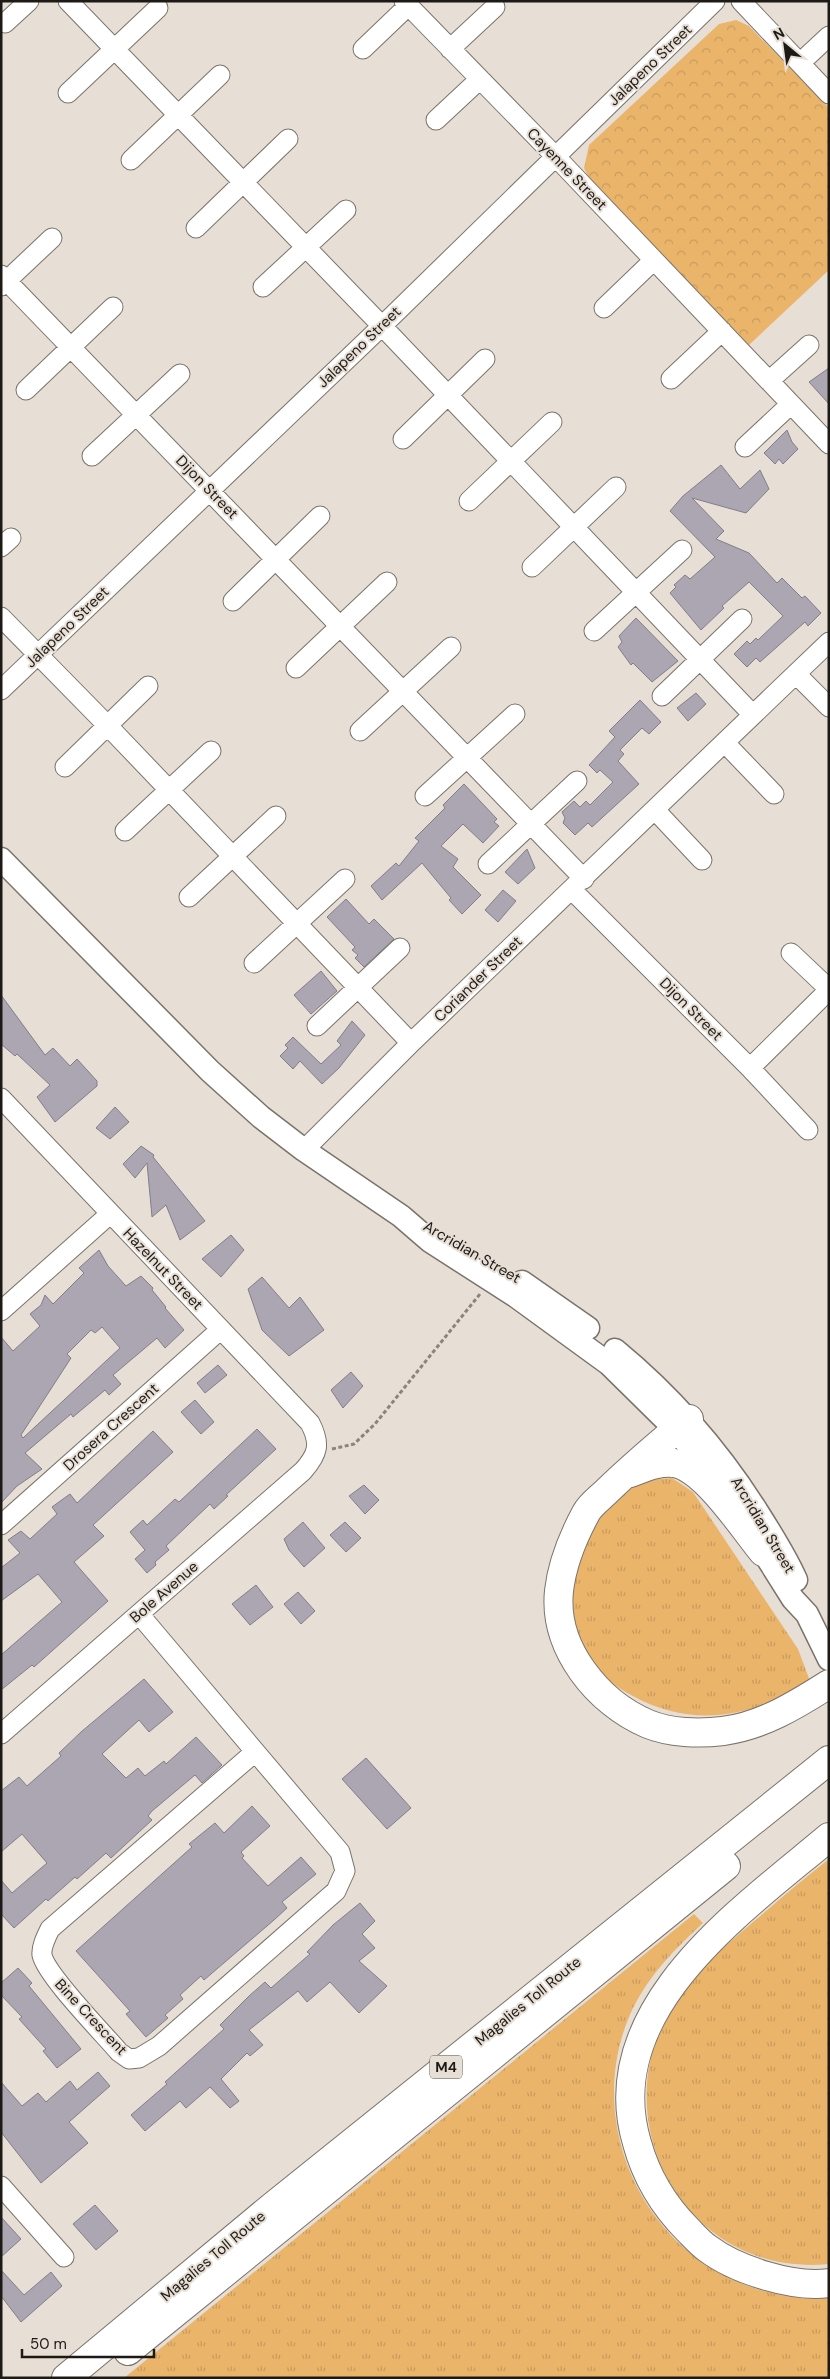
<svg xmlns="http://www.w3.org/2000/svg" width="830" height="2379" font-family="'DM Sans',sans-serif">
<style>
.grass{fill:url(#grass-tufts)}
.park{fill:url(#park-crowns)}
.building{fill:#aba6b1;stroke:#827e88;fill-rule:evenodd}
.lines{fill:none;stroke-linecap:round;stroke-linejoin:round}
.minor-casing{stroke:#7a736a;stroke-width:21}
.tertiary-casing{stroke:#7a736a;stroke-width:25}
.motorway-casing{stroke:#7a736a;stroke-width:30}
.path{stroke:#8a847d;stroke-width:3;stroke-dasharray:4 2.5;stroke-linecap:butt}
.minor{stroke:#fff;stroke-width:19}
.tertiary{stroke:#fff;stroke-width:22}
.motorway{stroke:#fff;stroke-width:28}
.labels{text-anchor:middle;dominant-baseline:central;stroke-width:4;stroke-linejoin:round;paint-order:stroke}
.shield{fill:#e7dfd5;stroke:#5a554f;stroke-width:1}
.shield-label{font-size:14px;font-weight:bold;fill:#1d1a16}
.street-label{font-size:15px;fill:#1d1a16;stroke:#e7dfd5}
</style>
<defs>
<pattern id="grass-tufts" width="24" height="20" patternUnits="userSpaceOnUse" patternTransform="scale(1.25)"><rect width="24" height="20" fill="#eab56b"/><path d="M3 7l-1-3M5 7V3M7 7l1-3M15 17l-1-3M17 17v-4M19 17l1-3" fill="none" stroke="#c89b5c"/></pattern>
<pattern id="park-crowns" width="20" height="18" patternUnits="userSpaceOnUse" patternTransform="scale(1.25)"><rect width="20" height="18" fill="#eab56b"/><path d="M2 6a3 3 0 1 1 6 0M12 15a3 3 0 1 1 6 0" fill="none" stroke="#c89b5c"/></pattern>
</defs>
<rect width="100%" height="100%" fill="#e7dfd5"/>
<path class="grass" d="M672,1478L693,1492L798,1649L810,1681C753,1718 692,1729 631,1695C618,1688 602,1677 593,1665C559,1617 571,1543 611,1504C616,1499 621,1492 628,1488C642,1480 656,1479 672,1478Z
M829,1859V2264C691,2278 604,2130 668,2013C688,1976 723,1948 753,1922C778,1901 803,1879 829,1859Z
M694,1914L703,1923C675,1949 650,1974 633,2008C583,2113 636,2242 743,2284C770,2295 800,2298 829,2298V2378H124Z"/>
<path class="park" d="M736,20L749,26L829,108V270L749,345L590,180L584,168L589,145L719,24Z"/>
<path class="building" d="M829,368V404L809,382Z
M787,430L792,442L798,449L783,464L779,459L775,464L764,453Z
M721,465L740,489L760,470L769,489L746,513L692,498L724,531L716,539L749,553L777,583L782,578L802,598L805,596L821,613L808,626L805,622L760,662L756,658L747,667L734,654L747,641L750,644L756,638L758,640L783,616L749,582L722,606L724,608L701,630L670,593L676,587L674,585L685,575L690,579L715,557L670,511L683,496Z
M636,618L678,661L652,682L633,663L631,665L618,647L622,642L619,636Z
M696,693L706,704L688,721L677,708Z
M640,700L661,722L649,734L642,728L620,750L624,754L618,761L639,784L592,827L588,823L575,835L563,823L565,818L562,812L574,801L580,807L586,801L590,805L613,782L600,770L597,773L589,765L615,737L609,731Z
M464,784L497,819L494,822L499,826L483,843L463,824L441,846L458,859L453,867L481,895L462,914L449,900L451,898L422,863L382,900L371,886L396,863L399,866L419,841L415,838L445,808L443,805Z
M527,849L535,868L518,884L505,872Z
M503,890L516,901L498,922L485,910Z
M346,899L369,924L374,919L394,939L364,967L355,958L358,955L352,950L355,947L327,917Z
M321,971L337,991L311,1014L294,995Z
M1,995L45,1055L53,1048L70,1066L77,1059L97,1081V1086L55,1122L37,1097L50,1085L17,1054L15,1056L1,1044Z
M352,1021L365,1035L339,1068L322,1084L300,1061L293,1069L280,1056L288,1048L285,1045L293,1037L321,1064L341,1045L337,1041Z
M115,1107L129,1122L110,1139L96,1128Z
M141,1146L154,1155L153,1157L205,1221L180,1240L166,1205L152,1217L147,1163L135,1178L123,1164Z
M231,1235L244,1250L221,1277L202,1259Z
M99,1250L108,1266L126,1286L141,1276L153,1288L152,1290L166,1307L165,1308L184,1330L165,1348L157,1338L113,1375L121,1384L109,1395L105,1390L73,1417L71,1414L25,1453L42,1469L17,1486L1,1503V1337L13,1351L40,1326L30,1314L41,1305L45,1295L53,1304L84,1273L79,1268ZM102,1327L120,1348L23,1438L21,1435L71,1358L67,1354L91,1330L95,1333Z
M262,1277L289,1308L300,1297L324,1330L289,1356L262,1330L248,1289Z
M218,1365L227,1375L205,1393L197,1383Z
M351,1372L363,1386L343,1408L331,1390Z
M195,1400L214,1422L201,1434L181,1412Z
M257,1429L276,1449L226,1495L228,1496L214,1509L210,1504L166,1546L169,1550L155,1562L156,1565L147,1573L135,1559L145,1550L130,1532L143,1520L147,1525L175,1499L179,1502Z
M153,1431L173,1452L93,1525L104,1536L74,1562L108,1601L34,1667L32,1665L1,1690V1655L62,1602L38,1574L1,1601V1568L20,1553L8,1540L21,1531L30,1539L57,1514L52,1507L70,1494L77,1503Z
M364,1485L379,1500L365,1514L349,1496Z
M303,1522L325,1548L304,1567L289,1550L284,1539Z
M345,1522L361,1538L346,1552L330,1535Z
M256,1585L273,1607L250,1625L232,1604Z
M298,1592L315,1611L301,1624L284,1604Z
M144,1679L173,1712L149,1732L139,1720L102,1754L126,1778L138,1768L145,1776L164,1761L166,1764L196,1737L222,1765L202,1783L195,1775L152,1811L148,1816L152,1820L111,1858L106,1853L77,1879L75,1877L48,1901L46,1899L14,1928L1,1914V1880L12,1893L47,1863L22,1834L1,1852V1791L19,1777L27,1786L61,1756L59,1753L81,1732Z
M366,1758L411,1808L387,1829L342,1779Z
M252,1806L270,1826L241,1852L244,1856L242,1858L268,1886L301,1857L316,1874L282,1902L287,1908L274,1920L204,1980L201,1976L180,1995L183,1999L165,2015L168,2018L146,2037L126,2014L130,2011L76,1951L192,1847L189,1844L215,1823L224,1833Z
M360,1903L375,1921L362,1934L375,1948L359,1961L387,1986L359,2013L330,1982L307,2002L298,1991L249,2030L263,2045L250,2056L247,2053L221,2079L239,2101L230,2108L210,2087L186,2108L180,2101L145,2131L131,2115L167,2084L165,2082L224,2029L220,2025L249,1996L265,1982L271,1988L310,1954L307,1952L333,1925Z
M18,1968L32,1983L29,1986L81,2049L57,2068L43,2051L46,2049L19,2019L22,2017L1,1995V1983Z
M98,2072L110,2086L69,2122L88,2143L41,2183L1,2132V2082L22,2106L38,2093L46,2102L70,2081L77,2090Z
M95,2205L118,2231L96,2250L73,2224Z
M1,2217L21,2239L1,2257Z
M1,2270L24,2295L51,2272L62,2286L21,2322L1,2296Z"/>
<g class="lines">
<defs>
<path id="minor" d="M68,1L382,326L753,715
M404,1L555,156L829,444
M741,1L829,94
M5,23L29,1
M363,49L408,6
M450,49L495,7
M800,63L829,36
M68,93L158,8
M436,120L480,79
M131,160L220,75
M196,228L288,139
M1,275L584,879
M1,286L52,238
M263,287L346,210
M604,308L654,260
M671,379L722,331
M769,381L809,345
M26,390L113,307
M403,439L485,359
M745,447L791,404
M92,456L180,374
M469,501L552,422
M1,547L11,538
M532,567L616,487
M233,601L320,516
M1,617L108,726L411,1043
M594,631L682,550
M296,668L387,582
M796,674L829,707
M1,690L382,326L715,1
M662,696L742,619
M360,731L451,647
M725,743L774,794
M65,767L148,686
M425,796L515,714
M655,810L702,860
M125,831L211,751
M488,864L577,781
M572,890L750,1068L808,1130
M189,897L276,816
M791,953L829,989
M254,963L345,879
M317,1026L400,948
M750,1068L829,990
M1,1098L310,1423C321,1444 318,1454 303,1471L1,1734
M304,1150L411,1043L829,642
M1,1311L110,1214
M1,1525L220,1330
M139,1614L340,1852L345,1871L336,1891L159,2046L139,2058L129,2059L119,2052C103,2033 46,1975 42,1955C41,1947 46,1937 50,1929L255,1752
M1,2186L64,2257"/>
<path id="tertiary" d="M1,859L210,1071L261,1117L304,1150L401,1216L430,1241L517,1297L609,1364L676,1430L720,1485
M522,1282L588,1328
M615,1350C672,1397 719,1451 758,1513C772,1535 786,1557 796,1580
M754,1537L793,1599L807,1614L829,1659"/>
<path id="motorway" d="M689,1419C661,1442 633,1466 607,1491C600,1498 590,1505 586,1513C573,1537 562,1564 559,1591C553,1648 598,1703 648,1724C670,1733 699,1734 723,1731C762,1726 796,1705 829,1684
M630,1473C644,1468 659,1461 674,1463C705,1468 743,1528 763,1552
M829,1837C741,1911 597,2010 637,2143C646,2176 664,2206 688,2230C694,2236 700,2243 707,2248C736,2270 793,2288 829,2283
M128,2351L726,1866
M66,2378L273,2206L829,1760"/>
</defs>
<use href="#minor" class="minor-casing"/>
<use href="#tertiary" class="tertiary-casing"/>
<use href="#motorway" class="motorway-casing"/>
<path class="path" d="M332,1449L354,1444L375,1424L480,1294"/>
<use href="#minor" class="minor"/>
<use href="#tertiary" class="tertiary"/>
<use href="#motorway" class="motorway"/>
</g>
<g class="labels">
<rect class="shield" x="430" y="2055.5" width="32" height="23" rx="4"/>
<g class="shield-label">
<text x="446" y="2067">M4</text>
</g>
<g class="street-label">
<text transform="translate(650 65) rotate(-44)">Jalapeno Street</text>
<text transform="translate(567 169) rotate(46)">Cayenne Street</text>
<text transform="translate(359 347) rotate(-44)">Jalapeno Street</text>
<text transform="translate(207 487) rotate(46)">Dijon Street</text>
<text transform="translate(67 627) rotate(-44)">Jalapeno Street</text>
<text transform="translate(478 979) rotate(-44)">Coriander Street</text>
<text transform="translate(691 1009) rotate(45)">Dijon Street</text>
<text transform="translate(472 1252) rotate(30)">Arcridian Street</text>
<text transform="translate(163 1269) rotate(46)">Hazelnut Street</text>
<text transform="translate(111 1427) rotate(-42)">Drosera Crescent</text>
<text transform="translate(763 1525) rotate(59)">Arcridian Street</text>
<text transform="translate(164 1592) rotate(-41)">Bole Avenue</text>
<text transform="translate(528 2001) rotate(-39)">Magalies Toll Route</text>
<text transform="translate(91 2017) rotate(47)">Bine Crescent</text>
<text transform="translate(213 2256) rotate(-40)">Magalies Toll Route</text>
</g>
</g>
<rect width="830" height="2379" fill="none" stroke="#1d1a16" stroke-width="5"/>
<g transform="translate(785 45) rotate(331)" stroke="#e7dfd5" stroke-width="4" paint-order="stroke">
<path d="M0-4L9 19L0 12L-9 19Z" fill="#1d1a16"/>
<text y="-8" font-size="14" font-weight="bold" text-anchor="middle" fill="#1d1a16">N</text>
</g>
<path d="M22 2349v8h132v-8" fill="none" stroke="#1d1a16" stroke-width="2.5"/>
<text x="30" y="2349" font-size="15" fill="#1d1a16" stroke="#e7dfd5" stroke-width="4" paint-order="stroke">50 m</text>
</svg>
